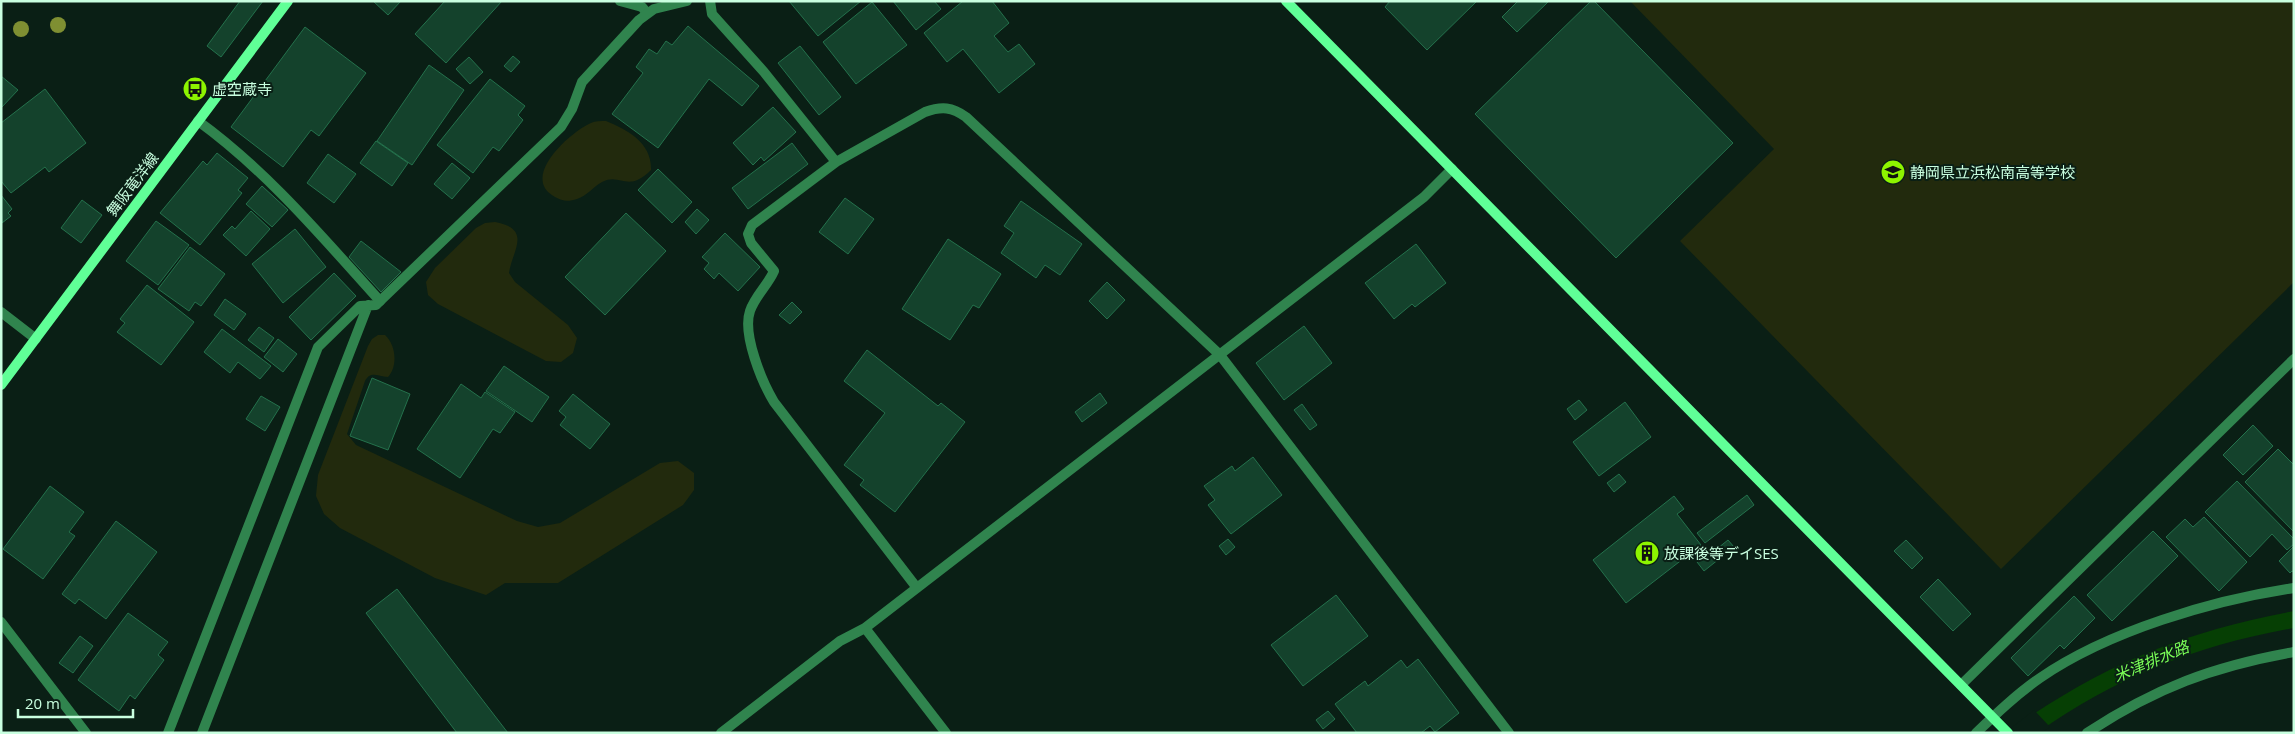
<svg xmlns="http://www.w3.org/2000/svg" width="2295" height="734" font-family="'Open Sans','Noto Sans JP',sans-serif">
<style>
.green{fill:#222a0d}
.water{fill:#063f04}
.pier{fill:#0a1f15}
.building{fill:#14422c;stroke:#24714c}
.lines{fill:none;stroke-linecap:round;stroke-linejoin:round}
.lane{stroke:#30844e;stroke-width:10}
.street{stroke:#30844e;stroke-width:10}
.secondary{stroke:#60ff97;stroke-width:10}
.tree{fill:#7f8f32}
.labels{text-anchor:middle;dominant-baseline:central;stroke-width:4;stroke-linejoin:round;paint-order:stroke}
.poi-label{font-size:15px;fill:#c9ffe0;stroke:#0a1f15;text-anchor:start}
.street-label{font-size:15px;fill:#c9ffe0;stroke:#0a1f15}
.water-label{font-size:16px;font-style:italic;fill:#7bff57;stroke:#0a1f15}
</style>
<rect width="100%" height="100%" fill="#0a1f15"/>
<path class="green" d="M1630,1H2294V282L2001,569L1680,241L1774,149Z
M606,121C628,130 652,143 651,170C627,194 621,172 602,182C593,187 587,196 577,199C568,202 562,201 555,197C519,178 570,132 591,123C595,121 601,121 606,121Z
M495,222C533,229 512,251 509,273L515,282L568,325L577,338L573,353L561,362L546,361L438,304L428,295L426,282L435,268L476,228L485,223Z
M378,335H385C396,345 398,366 388,377C378,377 371,370 365,381L347,434L356,445L517,521L538,527L560,523L660,463L678,461L694,473V490L683,505L558,583H505L486,595L435,578L340,528L324,514L316,496L318,475L368,346L372,339Z"/>
<path class="water" d="M2294,611V628C2198,645 2116,677 2037,733L2013,728C2106,663 2183,632 2294,611Z"/>
<path class="pier" d="M2034,710L2050,727L2041,733H2005Z"/>
<path class="building" d="M240,1H263L221,57L207,46Z
M373,1H401L388,15Z
M445,1H502L446,63L415,34Z
M789,1H861L818,36Z
M893,1H934L941,9L916,30Z
M963,1H992L1009,23L994,36L1008,52L1019,44L1035,64L999,93L963,49L947,62L924,33Z
M1390,1H1477L1427,50L1385,7Z
M1518,1L1548,2L1517,32L1502,17Z
M1591,1H1594L1733,143L1616,258L1475,114Z
M872,2L907,45L856,84L823,42Z
M688,26L759,86L742,106L709,79L658,148L612,114L643,73L636,67L649,49L657,54L666,41L672,45Z
M305,27L366,73L319,136L311,130L283,167L231,127Z
M800,46L841,97L819,115L778,63Z
M513,56L520,62L511,72L504,66Z
M469,57L483,72L470,84L456,69Z
M429,65L464,90L412,165L377,141Z
M1,76L18,90L1,108Z
M490,79L525,106L518,115L523,120L499,151L493,147L473,173L437,145Z
M45,89L86,143L49,172L45,167L11,193L1,181V123Z
M773,107L796,132L764,161L761,157L753,165L733,143Z
M376,141L408,163L392,186L360,163Z
M792,143L808,164L748,209L732,188Z
M217,153L248,178L238,190L242,193L200,245L160,213L203,161L207,165Z
M328,154L356,174L334,203L307,183Z
M452,163L470,178L452,199L434,184Z
M658,169L692,202L672,223L638,190Z
M262,186L288,210L272,227L246,204Z
M1,195L12,209L8,213L11,216L2,223Z
M845,198L874,219L848,254L819,232Z
M82,200L102,215L81,243L61,228Z
M1021,201L1082,244L1060,275L1045,265L1036,278L1001,253L1014,233L1004,226Z
M697,209L709,220L696,234L685,222Z
M251,211L270,229L246,256L223,235L232,226L235,229Z
M626,213L666,251L605,315L565,277Z
M156,221L189,245L158,285L126,261Z
M295,229L326,267L283,303L252,264Z
M725,233L760,267L738,291L719,273L714,279L704,269L709,263L702,257Z
M948,239L1001,274L979,308L973,305L950,340L902,309Z
M361,241L401,272L381,292L349,257Z
M1416,244L1446,283L1415,307L1412,304L1394,319L1365,283Z
M190,247L225,274L201,306L195,302L189,311L158,289Z
M334,273L356,296L311,340L289,317Z
M1107,282L1125,300L1107,319L1089,301Z
M147,285L194,322L161,365L117,332L125,323L120,319Z
M225,299L246,314L234,330L214,315Z
M792,302L802,312L790,324L779,315Z
M1304,326L1332,363L1284,400L1256,363Z
M259,327L274,338L264,352L248,340Z
M222,329L271,366L260,379L238,362L230,373L204,352Z
M278,339L297,354L283,372L264,357Z
M867,350L938,406L941,403L965,422L895,512L860,485L864,480L844,465L885,413L844,381Z
M504,366L549,397L532,422L486,391Z
M372,378L410,394L388,450L350,436Z
M461,384L481,398L485,392L515,412L500,433L493,429L460,478L417,449Z
M1100,393L1107,403L1082,422L1075,412Z
M573,394L610,424L590,449L560,425L566,417L559,411Z
M261,396L280,407L265,431L246,419Z
M1579,400L1587,410L1575,420L1567,409Z
M1625,402L1651,437L1599,476L1573,442Z
M1302,404L1317,425L1310,430L1294,410Z
M2253,425L2273,446L2243,475L2223,455Z
M2278,449L2294,465V532L2245,482Z
M1253,457L1282,495L1231,534L1208,505L1215,500L1204,486L1232,466L1235,471Z
M1619,474L1626,482L1614,492L1607,483Z
M2237,481L2294,539V544L2287,550L2272,534L2250,557L2205,512Z
M50,486L84,512L69,532L75,536L43,579L3,549Z
M1747,495L1754,505L1705,543L1697,533Z
M1674,496L1684,509L1677,514L1701,545L1626,603L1593,560Z
M2204,517L2247,562L2219,591L2166,537L2185,519L2193,527Z
M116,521L157,552L106,619L79,599L75,604L62,594Z
M2153,531L2178,556L2112,621L2087,595Z
M1228,539L1235,547L1226,555L1219,546Z
M1728,540L1734,547L1724,555L1718,548Z
M1906,540L1923,558L1912,569L1894,551Z
M2294,546V572L2292,571L2290,573L2279,561Z
M1712,550L1719,559L1704,571L1697,562Z
M1938,579L1971,614L1953,631L1920,597Z
M397,589L508,733H457L366,613Z
M1336,595L1368,636L1303,686L1271,645Z
M2074,596L2095,618L2064,649L2060,645L2028,676L2011,658Z
M128,613L168,642L158,655L164,660L135,699L130,695L119,711L78,680Z
M80,636L93,646L73,673L59,663Z
M1418,659L1459,713L1435,732L1430,726L1421,733H1357L1335,704L1365,681L1368,686L1401,660L1407,668Z
M1328,711L1335,719L1323,729L1316,720Z"/>
<g class="lines">
<path class="lane" d="M620,1L642,7L647,13
M198,121C267,171 323,238 380,301"/>
<path class="street" d="M710,1L712,14L764,72L836,162L925,112C942,106 952,107 966,117L1220,355L1509,733
M836,162L752,225L748,234L751,243L774,271C768,285 755,296 750,311C742,334 762,382 774,402L917,588
M1,312L36,339
M1,622L86,733
M865,628L946,733
M1961,685L2294,359
M168,733L318,347L360,306L376,305L380,301L561,127L572,109L582,82L639,20L654,9L687,1
M202,733L368,305
M721,733L840,641L865,628L1424,197L1452,169
M1976,733C1997,713 2017,694 2040,678C2108,631 2213,600 2294,588
M2087,733C2155,688 2214,666 2294,652"/>
<path class="secondary" d="M1286,1L2008,733
M1,385L288,1"/>
</g>
<g class="tree">
<circle cx="58" cy="25" r="8"/>
<circle cx="21" cy="29" r="8"/>
</g>
<defs>
<symbol id="bus-disc" viewBox="-11 -11 22 22"><circle r="9.5" fill="#8df400" stroke="#0a1f15"/><path d="M-5-6H5V4H4V6H2V4H-2V6H-4V4H-5ZM-3.5-4V0h7V-4ZM-3.5 1.2v1.5H-2V1.2ZM2 1.2v1.5H3.5V1.2Z" fill="#111"/></symbol>
<symbol id="school-disc" viewBox="-11 -11 22 22"><circle r="9.5" fill="#8df400" stroke="#0a1f15"/><path d="M0-5L7-2L0 1L-7-2ZM-4 1L0 2.5L4 1V4Q0 6-4 4Z" fill="#111"/></symbol>
<symbol id="building-disc" viewBox="-11 -11 22 22"><circle r="9.5" fill="#8df400" stroke="#0a1f15"/><path d="M-4-6H4V6H1V3H-1V6H-4ZM-2.5-4.3h1.7v1.8h-1.7ZM.8-4.3h1.7v1.8H.8ZM-2.5-1h1.7V.8h-1.7ZM.8-1h1.7V.8H.8Z" fill="#111"/></symbol>
</defs>
<g fill-rule="evenodd">
<use href="#bus-disc" x="181" y="75" width="28" height="28"/>
<use href="#school-disc" x="1879" y="158" width="28" height="28"/>
<use href="#building-disc" x="1633" y="539" width="28" height="28"/>
</g>
<g class="labels">
<g class="poi-label">
<text x="212" y="89">虚空蔵寺</text>
<text x="1910" y="172">静岡県立浜松南高等学校</text>
<text x="1664" y="553">放課後等デイSES</text>
</g>
<g class="street-label">
<text transform="translate(132 184) rotate(-53)">舞阪竜洋線</text>
</g>
<g class="water-label">
<text transform="translate(2151 661) rotate(-23)">米津排水路</text>
</g>
</g>
<rect width="2295" height="734" fill="none" stroke="#c9ffe0" stroke-width="5"/>
<path d="M18 709v8h115v-8" fill="none" stroke="#c9ffe0" stroke-width="2.5"/>
<text x="25" y="709" font-size="15" fill="#c9ffe0" stroke="#0a1f15" stroke-width="4" paint-order="stroke">20 m</text>
</svg>
